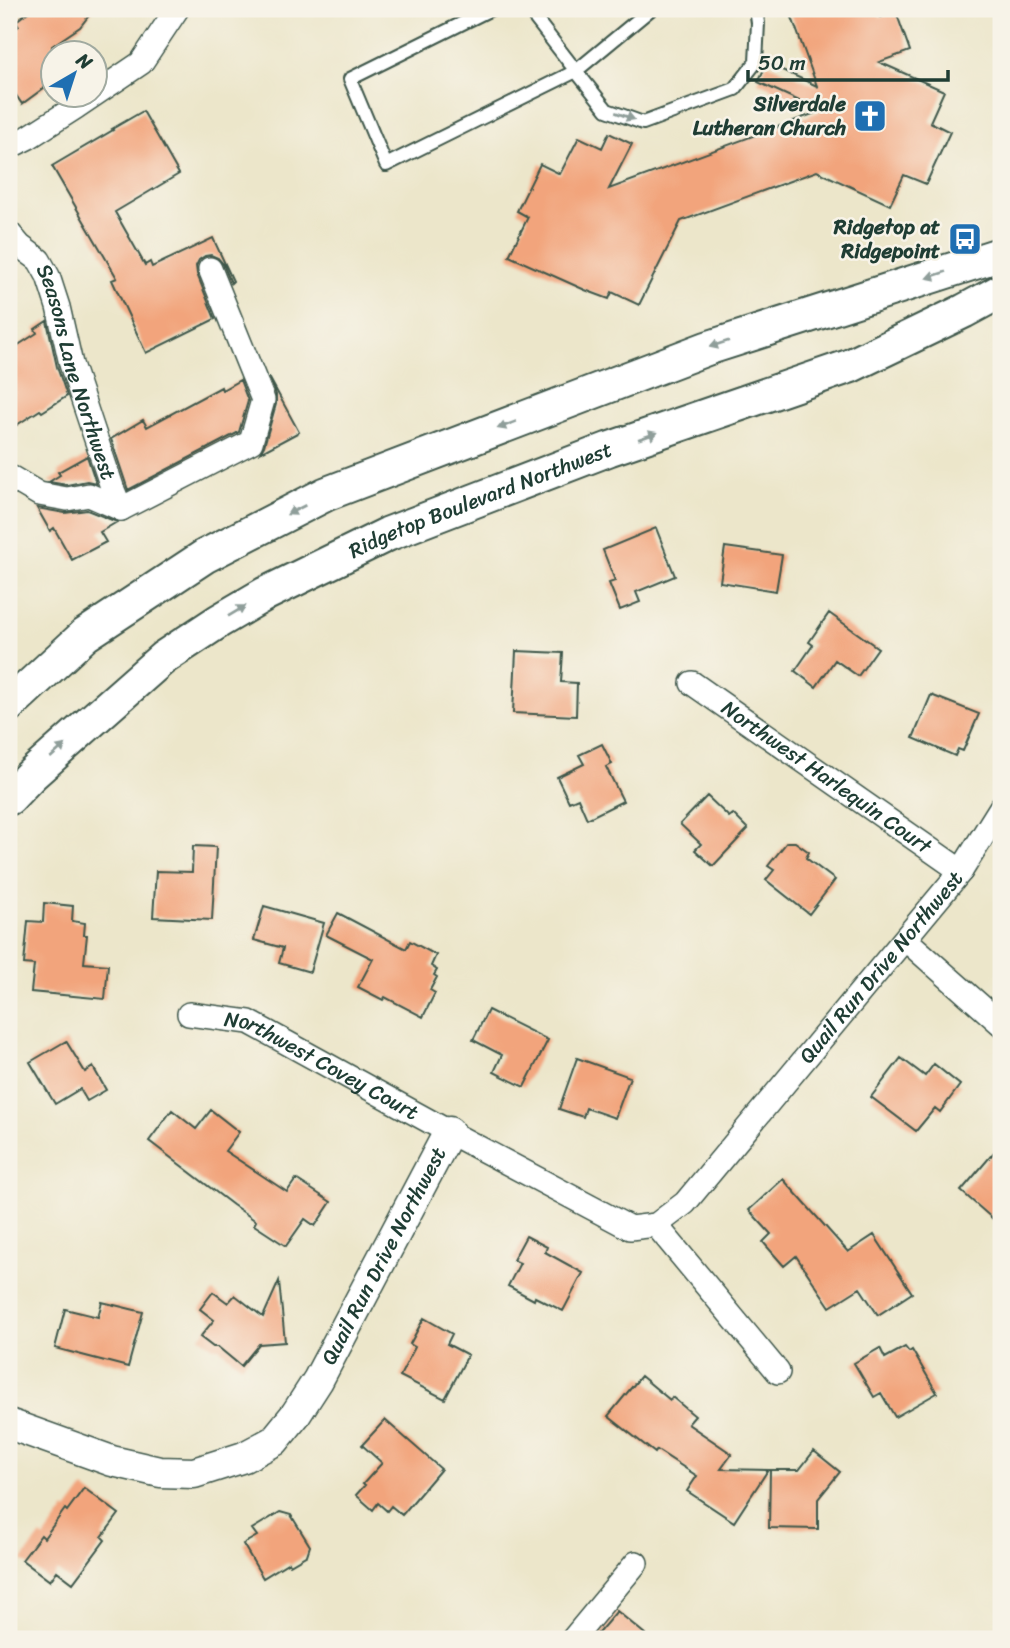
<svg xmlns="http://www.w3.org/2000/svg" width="1010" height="1648" font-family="Sriracha,sans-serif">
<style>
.building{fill:#f2a47b}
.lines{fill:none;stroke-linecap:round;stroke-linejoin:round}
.service-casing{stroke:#3e564a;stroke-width:16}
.minor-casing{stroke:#3e564a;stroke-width:26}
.tertiary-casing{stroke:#3e564a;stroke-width:33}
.secondary-casing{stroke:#3e564a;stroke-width:37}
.service{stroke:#fff;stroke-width:12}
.minor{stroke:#fff;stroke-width:23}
.tertiary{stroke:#fff;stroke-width:30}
.secondary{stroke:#fff;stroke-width:33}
.oneway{fill:#8f9e9a}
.labels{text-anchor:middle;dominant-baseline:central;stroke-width:5;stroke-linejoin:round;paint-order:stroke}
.poi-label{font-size:21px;font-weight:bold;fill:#1f3d34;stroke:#f7f3e8;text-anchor:end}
.street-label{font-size:21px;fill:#1f3d34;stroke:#f7f3e8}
</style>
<rect width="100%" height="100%" fill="#f7f3e8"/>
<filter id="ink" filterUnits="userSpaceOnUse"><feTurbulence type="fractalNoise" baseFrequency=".0143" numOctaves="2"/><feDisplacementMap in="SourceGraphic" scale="14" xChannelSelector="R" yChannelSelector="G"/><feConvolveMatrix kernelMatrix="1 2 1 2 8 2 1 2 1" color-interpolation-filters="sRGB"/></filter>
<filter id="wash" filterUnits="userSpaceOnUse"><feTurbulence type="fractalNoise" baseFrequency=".00686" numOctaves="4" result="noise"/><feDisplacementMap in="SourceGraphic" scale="28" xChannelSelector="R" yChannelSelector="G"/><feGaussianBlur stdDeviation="1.57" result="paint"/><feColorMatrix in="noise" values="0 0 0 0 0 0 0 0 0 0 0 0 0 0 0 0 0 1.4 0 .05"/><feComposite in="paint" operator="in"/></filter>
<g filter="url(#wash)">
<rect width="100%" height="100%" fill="#ece6ca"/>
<g id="blocks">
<path class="building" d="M32,9H94L80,27L52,46V82L22,104L9,85V33L19,26L16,21Z
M789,9H877L880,17L896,12L910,51L879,62L944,91L930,122L950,132L926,184L904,175L890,205L817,171L681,221L639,305L612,292L609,299L585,290L509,256L528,217L517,211L540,164L560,174L579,137L602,148L609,133L632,144L609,189L821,111L758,82L767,63L817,86Z
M143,111L179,174L115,212L145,265L150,262L152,267L213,238L233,281L231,283L223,264L218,258L211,255L205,256L199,260L196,266L197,274L215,319L146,353L112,280L117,278L52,166L113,130L112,129Z
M47,321L57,367L67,396L42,412L40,410L9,430V351L37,333L35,329Z
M269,377L299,432L260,453L264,446L276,404V395Z
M240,380L248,401L239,432L128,490L111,439L143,420L147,427L221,387L222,390Z
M87,456L96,483L87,481L67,485L49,482L60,475L58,472Z
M37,508L65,513L87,510L117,522L100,532L106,542L72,560L54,528L50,531Z
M656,528L675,576L636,592L640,602L620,610L609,583L615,581L603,550Z
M725,547L782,555L776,591L720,582Z
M829,613L878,648L858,676L835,660L816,687L795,671L813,645L809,642Z
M516,651L563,653L561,682L577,683L576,716L513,713Z
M931,695L979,714L963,751L958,749L955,756L913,738Z
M602,744L612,764L606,767L623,801L587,819L578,798L569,802L557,777L584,764L579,755Z
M707,796L729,817L733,814L748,829L713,866L695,850L701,844L680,824Z
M787,842H795L809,852L806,858L835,880L809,914L766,880L774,870L768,866Z
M193,846L216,847L212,920L153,917L156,871L192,872Z
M44,903L73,906L72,921L85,923L84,935H87L84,963L108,965L105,999L31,992L34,965L24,964L28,921L43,922Z
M264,906L324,923L310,972L279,963L283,948L254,940Z
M338,913L406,949L410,941L436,955L431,966L437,970L434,975L437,977L430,990L435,993L423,1017L385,997L383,1000L358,987L373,959L326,935Z
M488,1010L548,1040L524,1087L494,1072L502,1055L473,1040Z
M66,1041L85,1072L93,1067L106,1090L87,1101L80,1089L55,1104L30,1062Z
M577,1058L630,1077L615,1118L586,1108L583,1117L559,1109Z
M901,1058L925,1076L934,1064L960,1085L940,1112L935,1108L916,1131L871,1097Z
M172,1110L196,1129L211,1110L239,1132L225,1151L287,1192L296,1179L331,1202L315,1226L305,1219L286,1246L254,1225L256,1221L233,1205L149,1141Z
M1001,1144V1226L961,1191Z
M783,1179L848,1252L874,1235L912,1293L878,1315L860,1288L830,1307L796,1256L784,1266L763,1242L771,1234L749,1210Z
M526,1236L547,1247L545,1252L583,1273L563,1311L535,1297L534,1300L508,1286L520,1263L513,1260Z
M279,1281L285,1342L259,1344L241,1366L218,1347H213L200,1337L214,1320L200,1309L213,1292L228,1303L235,1295L263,1317Z
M102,1302L143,1312L128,1367L55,1348L65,1309L98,1317Z
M424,1318L452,1334L447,1344L468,1355L445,1399L400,1376L415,1347L410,1344Z
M905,1347L909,1352L912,1350L937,1393L895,1417L881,1393L874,1397L854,1363L880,1348L885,1358Z
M641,1376L670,1400L672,1397L695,1416L688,1424L732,1454L721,1469L768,1470L734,1522L687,1491L697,1476L657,1450L655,1453L608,1416Z
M385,1420L441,1469L402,1515L391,1506L387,1511L378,1503L373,1510L356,1495L365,1485L363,1484L382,1463L362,1445Z
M814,1451L840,1472L818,1499V1529L769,1528L770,1470H799Z
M84,1488L119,1514L102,1537L105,1540L73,1583L57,1571L50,1581L22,1560L41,1535L44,1538L65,1509L67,1511Z
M280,1512L291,1515L310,1546L307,1555L290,1565L289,1562L263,1578L243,1544L257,1536L252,1529Z
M617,1611L651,1639H593Z"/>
</g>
</g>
<g filter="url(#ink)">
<use href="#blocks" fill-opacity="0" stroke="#3e564a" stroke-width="2"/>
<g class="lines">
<defs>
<path id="service" d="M491,9L350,79L386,165L576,71L651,9
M528,9L576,71L607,110L643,123L735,89L756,62L758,23L756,9"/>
<g id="minor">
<path d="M9,147L29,137L76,107L141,63L177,9"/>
<path id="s1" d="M9,233L20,246L39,260L48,276L58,307L71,364L113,490L121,509"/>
<path d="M12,478L39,494L67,499L89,495L121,509L251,442L263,400L210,269"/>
<path id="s2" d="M692,683L961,871"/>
<path d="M905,939L1001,1024"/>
<path id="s3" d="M189,1014L249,1022L449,1132L630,1228L656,1225L685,1203L961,871L1001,807"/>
<path d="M656,1225L778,1372"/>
<path d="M573,1639L636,1563"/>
</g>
<g id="tertiary">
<path id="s4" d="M9,1424L112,1461L160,1472L194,1473L244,1457L274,1441L296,1414L318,1380L449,1132"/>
</g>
<g id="secondary">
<path d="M9,705L85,635L205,556L326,494L708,348L1001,254"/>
<path id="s5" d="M9,798L30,776L95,718L163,658L219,621L265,594L388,534L609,449L850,366L964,311L1001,291"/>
</g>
</defs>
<use href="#service" class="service-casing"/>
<use href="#minor" class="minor-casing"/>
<use href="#tertiary" class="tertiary-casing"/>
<use href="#secondary" class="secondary-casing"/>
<use href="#service" class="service"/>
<use href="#minor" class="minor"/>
<use href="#tertiary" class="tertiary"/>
<use href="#secondary" class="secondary"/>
</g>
<defs><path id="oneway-solid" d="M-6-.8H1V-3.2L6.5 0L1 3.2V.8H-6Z" transform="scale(1.75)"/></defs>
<g class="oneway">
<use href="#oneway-solid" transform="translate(625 116) rotate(21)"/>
<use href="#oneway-solid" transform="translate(936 275) rotate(162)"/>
<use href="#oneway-solid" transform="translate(719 344) rotate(162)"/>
<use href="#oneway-solid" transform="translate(507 425) rotate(159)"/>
<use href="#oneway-solid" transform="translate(648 436) rotate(-19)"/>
<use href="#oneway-solid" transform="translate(296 510) rotate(153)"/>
<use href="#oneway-solid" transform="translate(237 611) rotate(-31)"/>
<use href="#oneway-solid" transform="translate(58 751) rotate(-42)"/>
</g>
</g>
<defs>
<symbol id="church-square" viewBox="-11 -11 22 22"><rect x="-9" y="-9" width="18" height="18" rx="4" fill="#1f6fb2" stroke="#f7f3e8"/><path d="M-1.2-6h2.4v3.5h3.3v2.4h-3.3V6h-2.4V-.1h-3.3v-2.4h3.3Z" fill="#fff"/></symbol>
<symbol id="bus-square" viewBox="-11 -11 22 22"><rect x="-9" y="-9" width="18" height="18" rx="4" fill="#1f6fb2" stroke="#f7f3e8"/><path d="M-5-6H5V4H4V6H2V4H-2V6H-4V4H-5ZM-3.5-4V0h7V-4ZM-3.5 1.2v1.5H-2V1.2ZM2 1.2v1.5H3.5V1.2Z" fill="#fff"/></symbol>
</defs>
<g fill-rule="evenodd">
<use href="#church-square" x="851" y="97" width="38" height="38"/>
<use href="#bus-square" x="946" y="220" width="38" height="38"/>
</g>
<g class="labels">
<g class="poi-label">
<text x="846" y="104">Silverdale<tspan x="846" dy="24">Lutheran Church</tspan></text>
<text x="940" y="227">Ridgetop at<tspan x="940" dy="24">Ridgepoint</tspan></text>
</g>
<g class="street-label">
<text stroke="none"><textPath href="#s1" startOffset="159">Seasons Lane Northwest</textPath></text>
<text stroke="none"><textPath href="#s5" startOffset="564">Ridgetop Boulevard Northwest</textPath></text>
<text stroke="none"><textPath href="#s2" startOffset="164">Northwest Harlequin Court</textPath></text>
<text stroke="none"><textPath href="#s3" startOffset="863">Quail Run Drive Northwest</textPath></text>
<text stroke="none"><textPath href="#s3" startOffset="144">Northwest Covey Court</textPath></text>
<text stroke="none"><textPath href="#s4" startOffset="495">Quail Run Drive Northwest</textPath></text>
</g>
</g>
<rect width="1010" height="1648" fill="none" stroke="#f7f3e8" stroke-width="35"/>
<g transform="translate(74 74) rotate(39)"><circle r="33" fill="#f7f3e8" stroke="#a1aaa0" stroke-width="2"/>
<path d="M0-5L12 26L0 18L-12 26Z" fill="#1f6fb2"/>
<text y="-10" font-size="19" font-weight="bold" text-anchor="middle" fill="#1f3d34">N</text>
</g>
<path d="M748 70v10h200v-10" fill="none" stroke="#1f3d34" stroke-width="3.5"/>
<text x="758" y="70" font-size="21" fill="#1f3d34" stroke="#f7f3e8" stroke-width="5" paint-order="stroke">50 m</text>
</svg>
